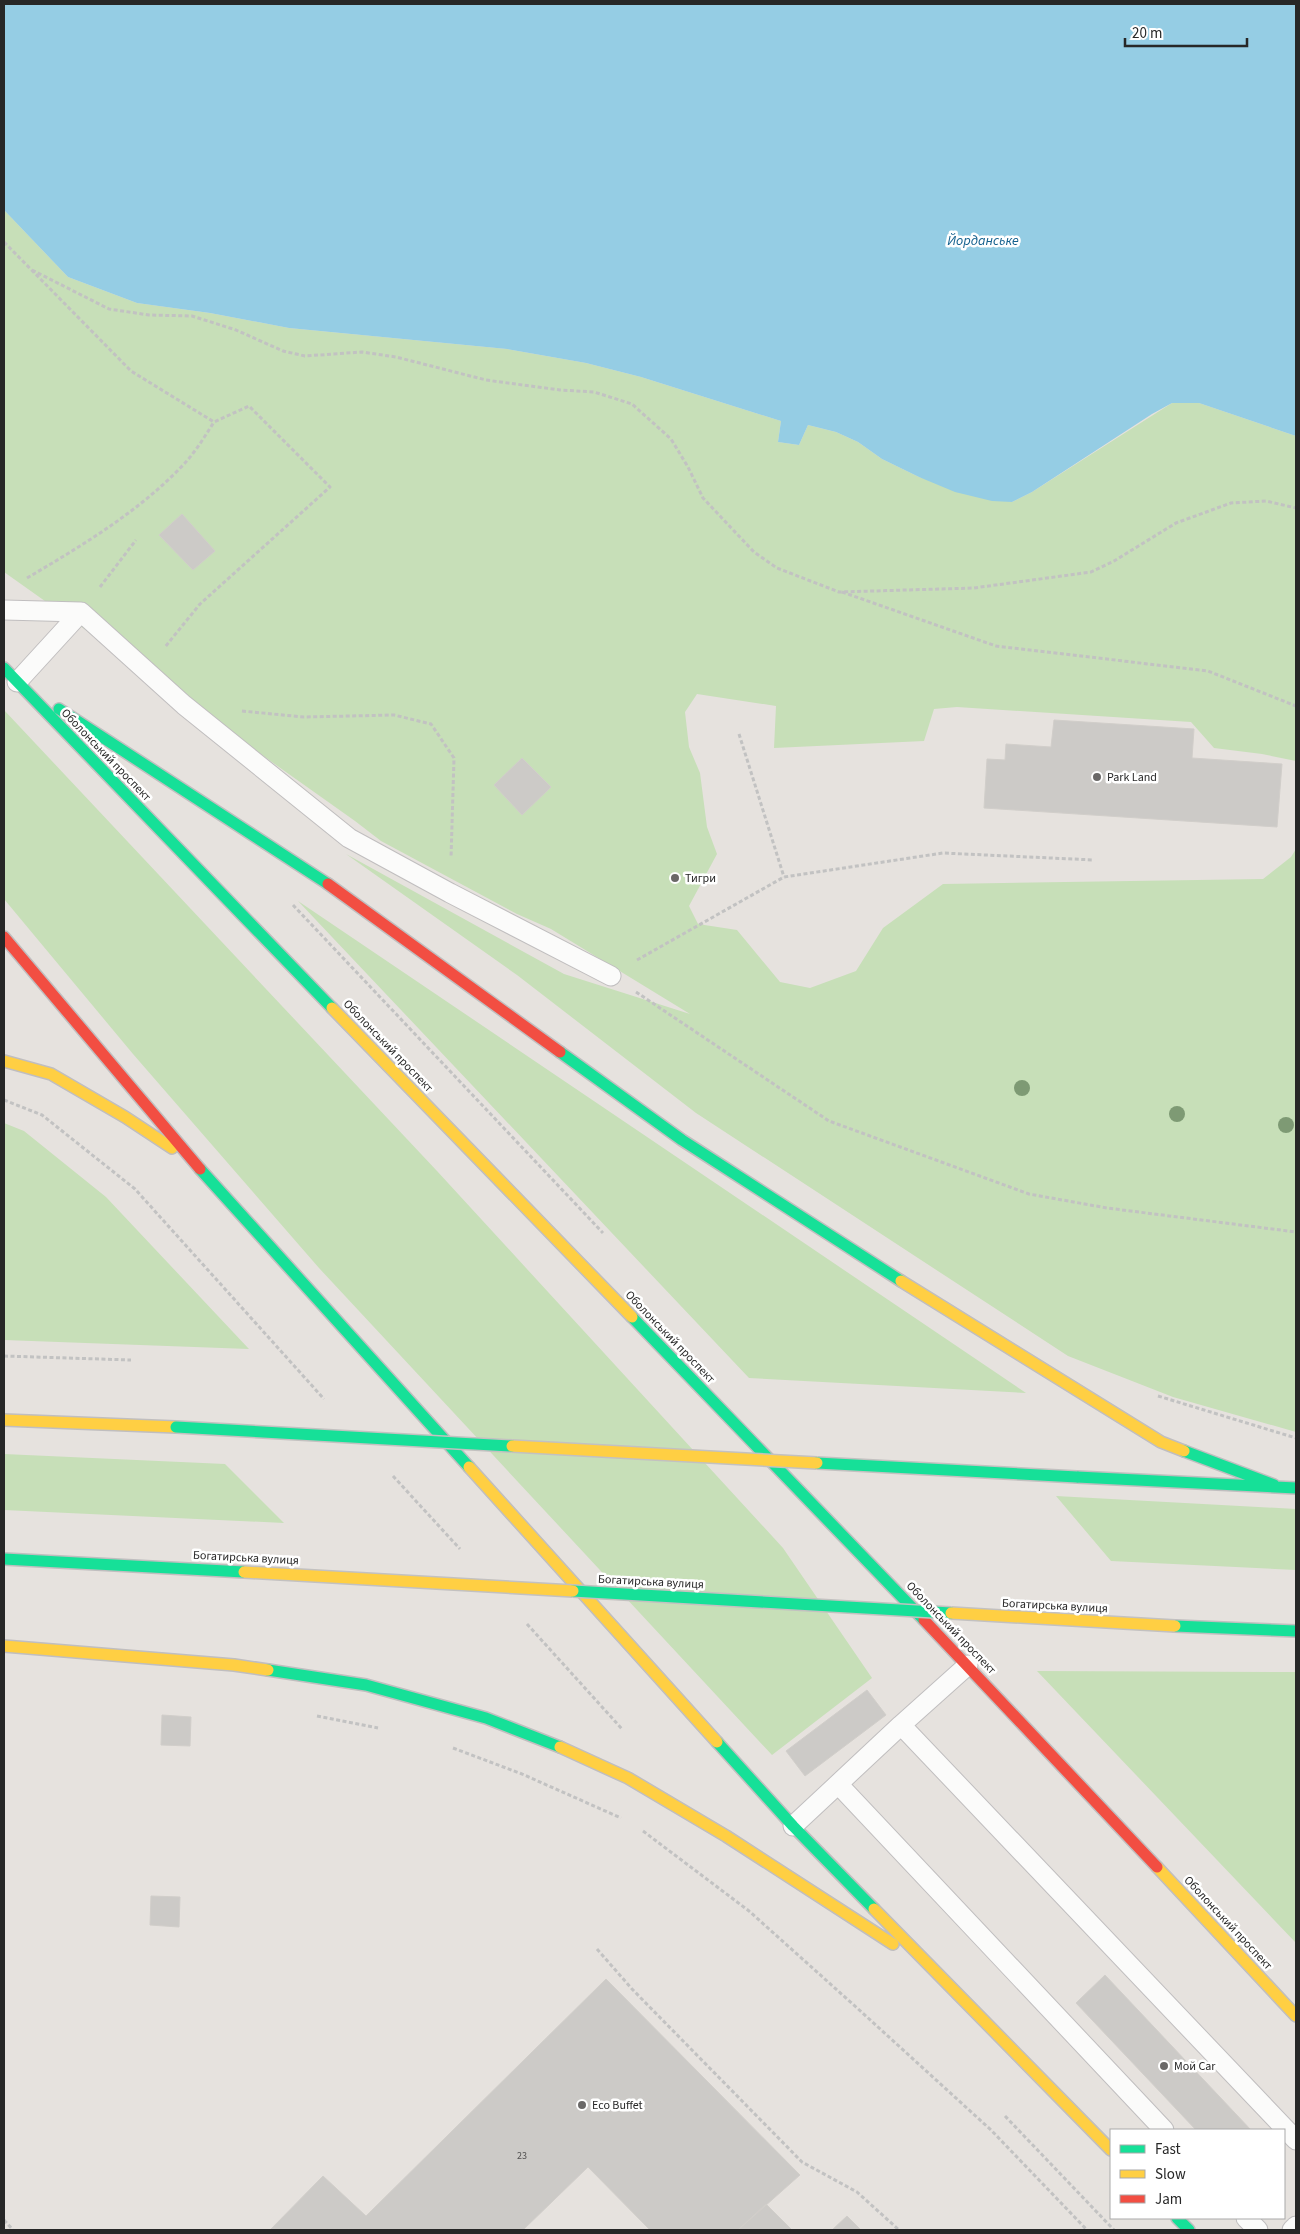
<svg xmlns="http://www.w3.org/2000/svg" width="1300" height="2234" font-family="'Source Sans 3',sans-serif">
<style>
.green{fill:#c7dfb8}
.water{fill:#95cde4}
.building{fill:#cccac7;stroke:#d1ceca}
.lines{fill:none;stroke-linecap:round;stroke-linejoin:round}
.lane-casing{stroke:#c0bebf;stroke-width:21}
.fast-casing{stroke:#c0bebf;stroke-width:14}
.slow-casing{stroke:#c0bebf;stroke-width:14}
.jam-casing{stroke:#c0bebf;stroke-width:14}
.path{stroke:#c2c2c2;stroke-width:3;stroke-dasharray:4 2.5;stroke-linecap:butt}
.lane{stroke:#fbfbfa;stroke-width:19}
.fast{stroke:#16e098;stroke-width:11}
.slow{stroke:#ffcf43;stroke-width:11}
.jam{stroke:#f24e42;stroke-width:11}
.fast-bridge-casing{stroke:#c3c1c0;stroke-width:14;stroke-linecap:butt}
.slow-bridge-casing{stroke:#c3c1c0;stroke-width:14;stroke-linecap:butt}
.fast-bridge{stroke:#16e098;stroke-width:11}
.slow-bridge{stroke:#ffcf43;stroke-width:11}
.tree{fill:#7e9a74}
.poi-dot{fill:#6a6867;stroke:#fff;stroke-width:2}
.labels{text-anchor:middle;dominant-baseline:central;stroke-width:5;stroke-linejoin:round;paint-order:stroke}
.number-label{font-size:10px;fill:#515050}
.street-label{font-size:12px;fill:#272727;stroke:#fff}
.poi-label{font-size:12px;fill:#272727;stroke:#fff;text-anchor:start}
.water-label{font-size:14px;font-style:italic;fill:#15618e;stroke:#fff}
</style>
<rect width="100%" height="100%" fill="#e6e2de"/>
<path class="green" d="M4,210L68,277L137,303L210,313L289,328L507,349L586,363L641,377L781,421L778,442L799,445L808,425L836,432L858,442L882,459L919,477L1012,502L1032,492L1172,403H1199L1296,436V761L1262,754L1214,748L1191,722L957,707L934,709L924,741L774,748L776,706L697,694L685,712L689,747L700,773L707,827L717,854L689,906L698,924L737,930L780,982L810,988L856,971L883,928L943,884L1263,879L1291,857L1296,849V1432L1173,1397L1068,1356L696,1113L517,975L346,854L564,974L690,1014L551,929L517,914L381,841L355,821L4,572Z
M4,710L437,1171L783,1548L872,1678L772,1755L319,1268L133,1054L4,899Z
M298,901L1026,1393L749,1378Z
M4,1123L24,1131L106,1197L249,1349L4,1340Z
M4,1454L225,1464L284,1523L4,1510Z
M1056,1496L1296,1509V1570L1111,1561Z
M1037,1671L1296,1672V1943Z"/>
<path class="water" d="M4,4H1296V436L1199,403H1172L1152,414L1032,492L1012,502L992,501L955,492L919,477L882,459L858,442L836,432L808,425L799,445L778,442L781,421L641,377L586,363L507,349L289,328L210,313L137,303L68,277L4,210Z"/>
<path class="building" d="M182,514L215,551L193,570L159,535Z
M1054,720L1194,729L1192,758L1282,764L1277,827L984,808L987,759L1005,760L1006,744L1051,747Z
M522,758L551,787L522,815L494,785Z
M867,1690L886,1715L805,1776L786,1751Z
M162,1715L191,1717L190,1746L161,1745Z
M151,1896L180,1897L179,1927L150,1925Z
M1105,1975L1251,2130H1196L1076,2003Z
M606,1979L800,2175L738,2230H650L588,2167L523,2230L271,2229L323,2176L366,2216Z
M766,2204L792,2230H738Z
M847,2216L861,2230H832Z"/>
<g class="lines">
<defs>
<path id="lane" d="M4,610L81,612L17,682
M81,612L184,705L349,838L450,893L611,976
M968,1665L901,1725L1296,2140
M838,1784L901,1725
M793,1826L838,1784L1164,2130
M1246,2218L1258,2230
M1292,2230L1296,2226"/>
<path id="fast" d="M4,668L332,1008
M59,709L328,884
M560,1052L682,1140L901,1281
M200,1169L469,1467
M632,1317L924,1620
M1184,1451L1274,1485
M1077,1477L1296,1488
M4,1559L244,1572
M1175,1626L1296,1631
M268,1670L366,1685L486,1718L560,1747
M717,1742L793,1826L874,1909
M1177,2218L1189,2230"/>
<path id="slow" d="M332,1008L632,1317
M4,1061L51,1074L125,1117L172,1148
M901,1281L1161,1442L1184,1451
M4,1420L176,1427
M469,1467L717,1742
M4,1646L234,1665L268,1670
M560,1747L628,1778L726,1836L893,1944
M1157,1867L1296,2016
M874,1909L1111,2150"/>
<path id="jam" d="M328,884L560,1052
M4,937L200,1169
M924,1620L1157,1867"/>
</defs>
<use href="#lane" class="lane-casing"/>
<use href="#fast" class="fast-casing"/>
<use href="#slow" class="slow-casing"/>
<use href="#jam" class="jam-casing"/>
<path class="path" d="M4,242L131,371L214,422L249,406L330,487L200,604L165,647
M32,270L109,309L149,315L192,316L236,330L283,351L305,356L362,352L396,357L486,380L560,390L594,392L632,404L671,439L688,467L703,498L754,552L777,568L839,592L974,588L1091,572L1114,561L1176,523L1231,503L1266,501L1296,508
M27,578C83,545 140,511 185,463C196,451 205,436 214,422
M100,587L136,540
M842,592L996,646L1208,671L1296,706
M242,711L304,717L394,715L431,724L454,758L451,858
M739,734L784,877
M293,905L603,1233
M637,960L784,877L943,853L1094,860
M636,992L829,1121L1029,1194L1107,1208L1296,1232
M4,1100L42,1115L135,1189L324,1399
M4,1356L131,1360
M1158,1396L1296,1438
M393,1476L460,1549
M527,1624L622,1729
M317,1716L378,1728
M453,1748L522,1774L621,1818
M643,1831L749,1911L856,2007L991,2130L1087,2230
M597,1949L632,1989L802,2162L857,2192L899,2230
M1005,2116L1114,2230
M4,2220L13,2230"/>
<use href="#lane" class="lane"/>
<use href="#fast" class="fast"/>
<use href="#slow" class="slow"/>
<use href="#jam" class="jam"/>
<defs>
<path id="fast-bridge" d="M176,1427L512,1446
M817,1463L1077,1477
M573,1591L951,1613"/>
<path id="slow-bridge" d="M512,1446L817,1463
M244,1572L573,1591
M951,1613L1175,1626"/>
</defs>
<use href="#fast-bridge" class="fast-bridge-casing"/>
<use href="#slow-bridge" class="slow-bridge-casing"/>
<use href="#fast-bridge" class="fast-bridge"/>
<use href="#slow-bridge" class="slow-bridge"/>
</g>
<g class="tree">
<circle cx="1022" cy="1088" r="8"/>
<circle cx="1177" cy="1114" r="8"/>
<circle cx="1286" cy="1125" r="8"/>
</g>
<g class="poi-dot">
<circle cx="1097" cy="777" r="5"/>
<circle cx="675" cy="878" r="5"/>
<circle cx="1164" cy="2066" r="5"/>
<circle cx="582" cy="2105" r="5"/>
</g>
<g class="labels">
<g class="number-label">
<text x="522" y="2156">23</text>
</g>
<g class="street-label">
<text transform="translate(106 755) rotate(46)">Оболонський проспект</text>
<text transform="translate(388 1046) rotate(46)">Оболонський проспект</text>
<text transform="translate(670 1337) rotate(46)">Оболонський проспект</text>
<text transform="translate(246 1558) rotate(3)">Богатирська вулиця</text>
<text transform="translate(651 1582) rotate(3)">Богатирська вулиця</text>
<text transform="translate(1055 1606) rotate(3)">Богатирська вулиця</text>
<text transform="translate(951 1628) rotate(46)">Оболонський проспект</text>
<text transform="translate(1228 1923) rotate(47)">Оболонський проспект</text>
</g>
<g class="poi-label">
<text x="1107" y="777">Park Land</text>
<text x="685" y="878">Тигри</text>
<text x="1174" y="2066">Мой Car</text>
<text x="592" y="2105">Eco Buffet</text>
</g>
<g class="water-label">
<text x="983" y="241">Йорданське</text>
</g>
</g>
<rect width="1300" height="2234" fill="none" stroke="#272727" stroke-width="10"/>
<rect x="1110" y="2129" width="175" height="90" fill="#ffffff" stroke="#a9a9a9"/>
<rect x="1120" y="2145" width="25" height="8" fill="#16e098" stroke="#a9a9a9"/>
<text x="1155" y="2154" font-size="15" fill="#272727">Fast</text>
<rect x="1120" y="2170" width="25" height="8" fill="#ffcf43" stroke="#a9a9a9"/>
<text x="1155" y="2179" font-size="15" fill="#272727">Slow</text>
<rect x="1120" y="2195" width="25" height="8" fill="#f24e42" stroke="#a9a9a9"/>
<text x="1155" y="2204" font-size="15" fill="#272727">Jam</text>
<path d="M1125 38v8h122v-8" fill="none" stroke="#272727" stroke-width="2.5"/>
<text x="1132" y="38" font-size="15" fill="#272727" stroke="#ffffff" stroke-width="4" paint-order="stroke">20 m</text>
</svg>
